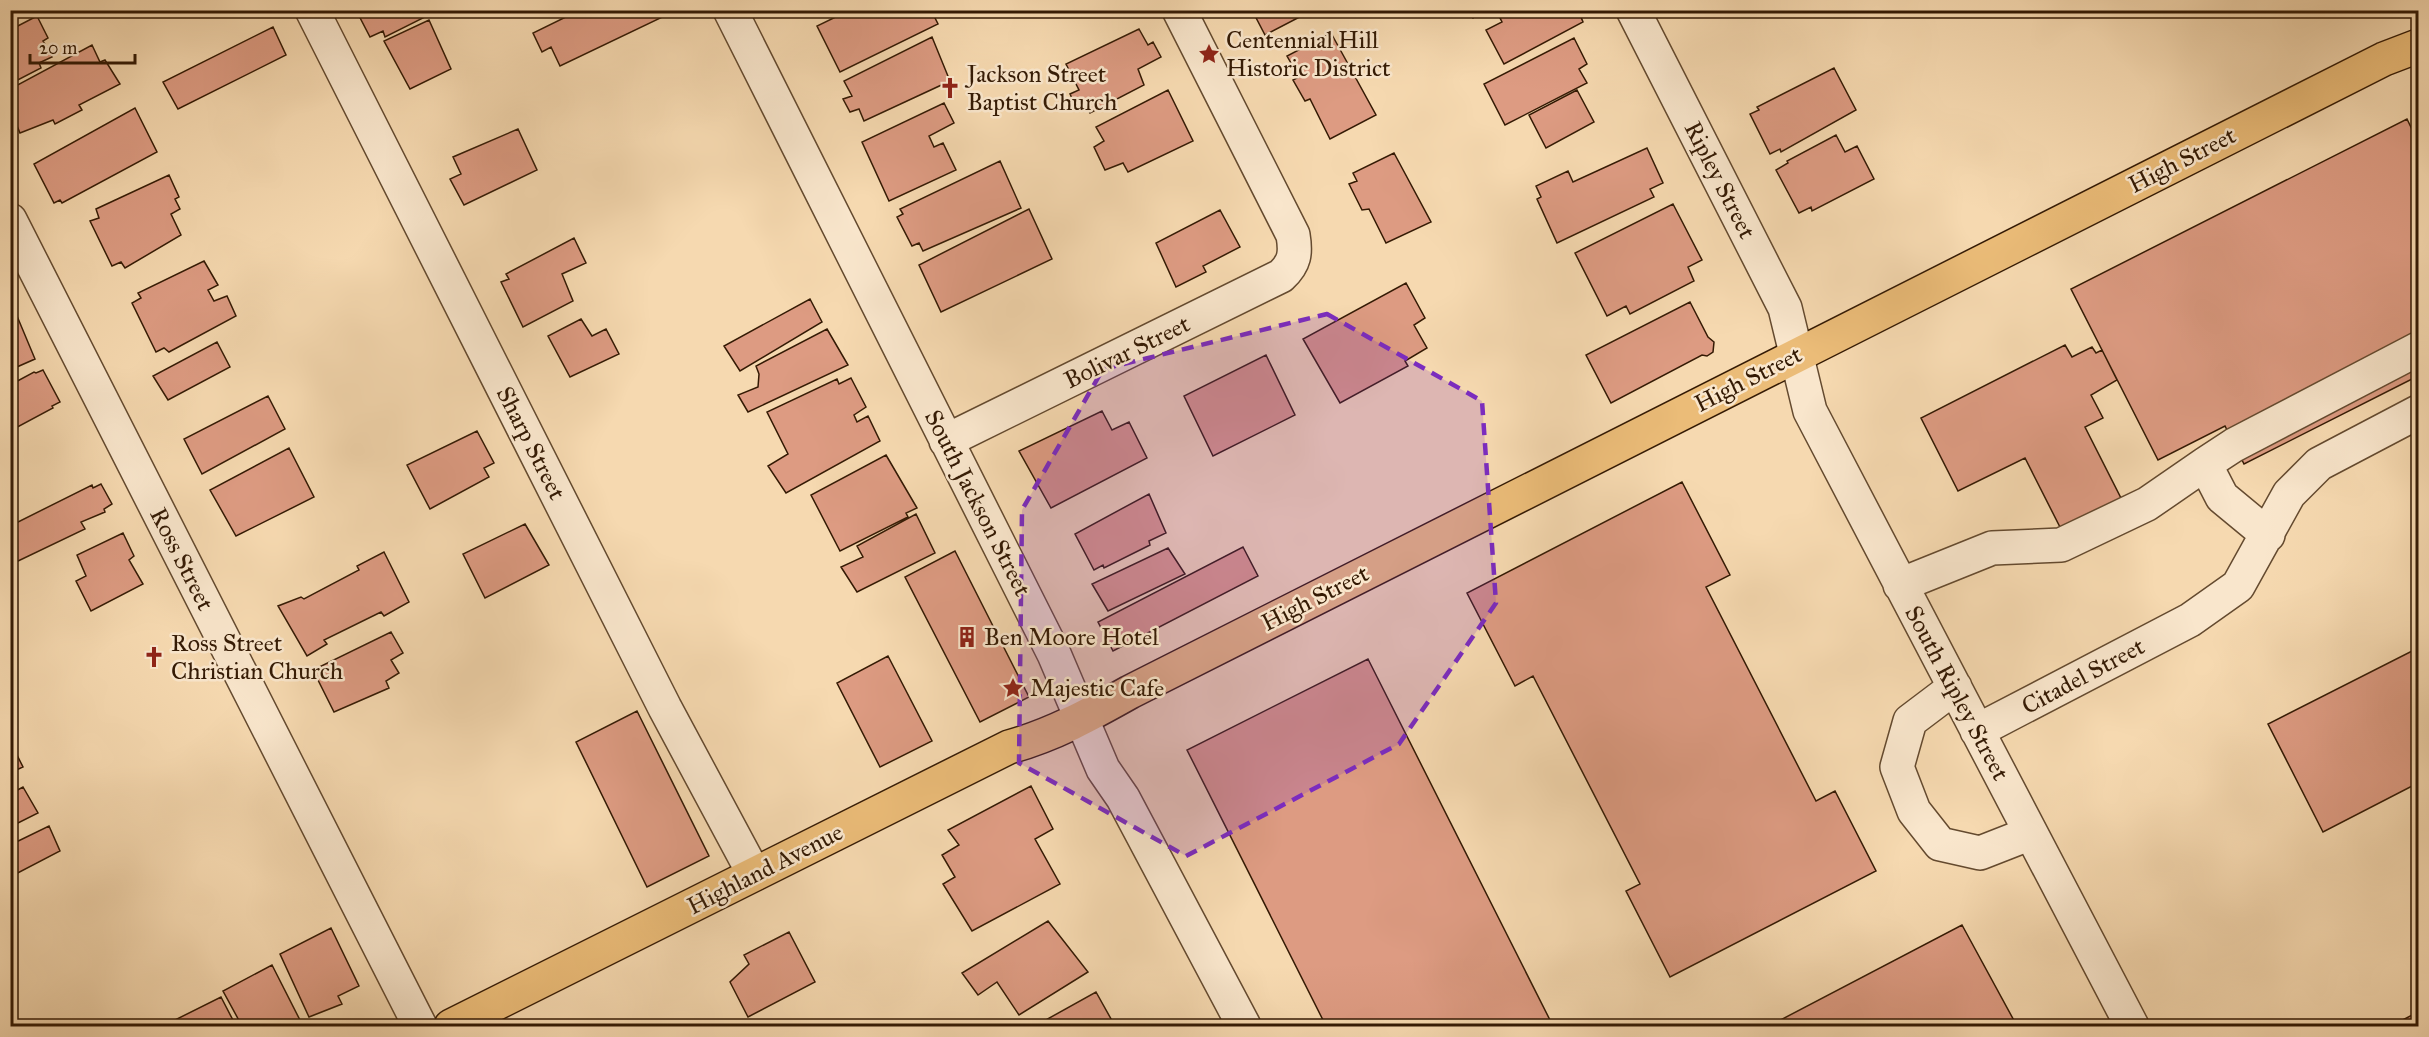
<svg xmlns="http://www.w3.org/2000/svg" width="2429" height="1037" font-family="'IM FELL Great Primer',serif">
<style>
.building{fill:#dd9b82;stroke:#341a04;stroke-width:1.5}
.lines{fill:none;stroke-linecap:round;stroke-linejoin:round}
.minor-casing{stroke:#644a2f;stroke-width:36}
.major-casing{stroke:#341a04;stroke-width:36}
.minor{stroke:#f9e6cc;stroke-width:33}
.major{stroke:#ebbc78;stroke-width:33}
.marked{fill:#7b2cbf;fill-opacity:0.2;stroke:#7b2cbf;stroke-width:4.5;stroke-dasharray:12 8;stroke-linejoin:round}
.labels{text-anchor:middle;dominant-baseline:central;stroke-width:5;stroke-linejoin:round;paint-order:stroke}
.poi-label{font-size:24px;fill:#341a04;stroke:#f9e6cc;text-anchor:start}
.street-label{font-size:24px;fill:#341a04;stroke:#f9e6cc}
</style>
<rect width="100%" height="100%" fill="#f6d9b0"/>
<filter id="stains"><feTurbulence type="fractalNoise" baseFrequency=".00333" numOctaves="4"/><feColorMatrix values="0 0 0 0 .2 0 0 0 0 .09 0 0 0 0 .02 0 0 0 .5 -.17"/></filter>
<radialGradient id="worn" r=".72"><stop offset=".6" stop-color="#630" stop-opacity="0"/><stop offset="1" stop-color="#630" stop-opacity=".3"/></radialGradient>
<path class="building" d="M356,10H422L425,17L385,37L383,31L370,37Z
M580,10H672L673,12L560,66L551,47L542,52L533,33Z
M850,10H931L938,24L840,72L817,26Z
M1252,10H1313L1265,35Z
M1469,10H1486L1473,18Z
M1515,10H1578L1583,22L1504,64L1486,30L1502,22L1500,18Z
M37,16L48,38L43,41L52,57L39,63L41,68L10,84V30Z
M429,20L451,69L410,89L384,41Z
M273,27L286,55L178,109L163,82Z
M1139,29L1148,45L1153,42L1161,57L1138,69L1144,85L1090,113L1085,102L1076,107L1070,94L1079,90L1066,64Z
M1331,33L1376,115L1330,139L1310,99L1305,101L1293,80L1299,77L1287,56Z
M932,37L950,81L864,121L859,109L850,112L843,99L852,96L844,81Z
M1574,38L1587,64L1579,69L1587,83L1505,125L1484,84Z
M92,45L100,62L105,60L120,84L79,105L82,110L55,124L53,120L20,133L10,109V105L15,102L10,89Z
M1834,68L1856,110L1781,152L1780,149L1770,154L1750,114L1759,110L1757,107Z
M1168,90L1193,141L1128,172L1123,163L1105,170L1094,147L1104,141L1096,127Z
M1577,90L1594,122L1546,148L1529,115Z
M944,103L954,123L929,136L934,147L943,143L956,170L889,201L862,142Z
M135,108L157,152L62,203L60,200L54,203L34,164Z
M2407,119L2418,142V376L2244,464L2225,426L2158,460L2071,289Z
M518,129L537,170L464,205L450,179L461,174L453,157Z
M1836,135L1845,152L1857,146L1874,179L1812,211L1811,207L1799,213L1776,170L1788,163L1787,161Z
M1647,148L1663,183L1650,189L1654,197L1557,243L1537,199L1541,197L1536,186L1568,171L1573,182Z
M1394,153L1431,222L1386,243L1369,209L1362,210L1349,184L1357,181L1353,173Z
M1000,161L1021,208L923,251L919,243L912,246L897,217L903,214L900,209Z
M169,175L179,197L175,199L180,209L171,214L181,235L125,268L121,262L112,266L90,221L99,218L96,209Z
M1673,204L1702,260L1688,267L1694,281L1630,314L1626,306L1607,316L1575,253Z
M1029,209L1052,259L941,312L919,265Z
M1220,210L1240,247L1203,266L1206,272L1176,287L1156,243Z
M574,238L586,263L562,274L573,301L523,327L501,282L509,279L506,274Z
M204,261L218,285L208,290L214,301L227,296L236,316L169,352L164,348L156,352L132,303L141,298L138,293Z
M1406,283L1425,318L1414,325L1427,348L1405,361L1408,366L1340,403L1303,339Z
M810,299L822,322L740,371L724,346Z
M1690,302L1708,337L1714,342L1713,352L1707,356L1702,355L1611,403L1586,355Z
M17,316L35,359L10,370V319Z
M581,319L592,336L606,329L619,354L570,377L548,336Z
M827,329L848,365L748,412L738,395L758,387L759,374L756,366Z
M217,342L230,367L168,400L153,376Z
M2065,345L2072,357L2092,347L2096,353L2102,350L2117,380L2091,395L2103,418L2085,427L2126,508L2066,539L2025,458L1958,491L1921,418Z
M1266,355L1295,415L1213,456L1184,396Z
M43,370L60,402L52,406L53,408L10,431V385L34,372L36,373Z
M851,378L866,407L854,415L857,422L868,416L880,441L786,493L768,466L788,454L767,412L837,379L839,384Z
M268,396L285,429L202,474L184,439Z
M1102,411L1112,430L1129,422L1147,458L1051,508L1019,451Z
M477,431L494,463L484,468L489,477L430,509L407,465Z
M289,448L314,497L236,536L210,490Z
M886,455L917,508L906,513L908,517L840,551L811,495Z
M1682,482L1730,575L1706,587L1816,801L1835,791L1876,871L1670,977L1626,891L1640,884L1533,676L1515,686L1467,593Z
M101,484L112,504L104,509L105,512L81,522L85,529L16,562L10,553V526L92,485L93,488Z
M1149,494L1166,533L1149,541L1150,545L1104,568L1103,565L1094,570L1075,534Z
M916,514L935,553L857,592L841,567L863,557L857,546Z
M525,524L549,565L485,598L463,554Z
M123,533L134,556L129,560L143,584L91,611L76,581L86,576L77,555Z
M1243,547L1258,576L1113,651L1098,622Z
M1168,548L1185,574L1108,611L1092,584Z
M955,551L1029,697L980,722L905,577Z
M384,552L409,602L384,616L381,612L324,640L327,644L307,656L278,606L301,597L304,599L359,570L357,566Z
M391,632L403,653L391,660L399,673L386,681L389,688L334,712L313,670Z
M2418,648V783L2323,832L2268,724Z
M888,656L932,741L880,767L837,683Z
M1368,659L1553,1026H1326L1187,750Z
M637,711L709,856L647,887L576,742Z
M10,741L23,767L10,773Z
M1031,786L1053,829L1035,839L1060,884L972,931L943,884L955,877L942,855L959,845L948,830Z
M23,787L38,813L10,827V794Z
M49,826L60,851L10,877V845Z
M1048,921L1088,972L1019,1015L997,982L978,995L962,973Z
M1962,925L2017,1026H1769Z
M331,928L359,986L338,996L342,1004L309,1017L280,954Z
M789,932L815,982L748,1017L730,982L749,964L744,955Z
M272,965L303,1026H242L223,991Z
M1096,992L1115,1026H1035Z
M221,997L236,1026H166L165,1025Z
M2418,1012V1026H2391Z"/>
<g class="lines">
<defs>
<path id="minor" d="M312,10L665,708L754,874
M730,10L1054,654L1103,769L1123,798L1244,1026
M1633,10L1785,308L1810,411L2132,1026
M10,220L420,1026
M946,441L1281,276C1295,263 1296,253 1293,235L1179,10
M2268,535L2222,497L2205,464L2234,445L2418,349
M1900,585L1992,548L2061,545L2147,504L2205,464
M1955,687L1910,721L1897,767L1914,811L1940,844L1980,853L2031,833
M1977,731L2190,620L2238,586L2289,494L2319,464L2418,412"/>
<path id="major" d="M451,1026L1009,747C1053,735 1091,714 1130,692L2384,59L2418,46"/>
</defs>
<use href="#minor" class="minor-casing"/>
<use href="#major" class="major-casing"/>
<use href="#minor" class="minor"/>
<use href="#major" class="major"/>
</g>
<path class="marked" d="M1327,314L1482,401L1496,603L1399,744L1186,856L1019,763L1022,510L1103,369Z"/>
<defs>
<symbol id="sight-bare" viewBox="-9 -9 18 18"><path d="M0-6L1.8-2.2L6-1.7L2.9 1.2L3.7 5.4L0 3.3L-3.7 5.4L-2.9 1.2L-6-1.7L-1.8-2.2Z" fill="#8f2418" stroke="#f9e6cc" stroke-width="2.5" paint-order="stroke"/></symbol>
<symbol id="church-bare" viewBox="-9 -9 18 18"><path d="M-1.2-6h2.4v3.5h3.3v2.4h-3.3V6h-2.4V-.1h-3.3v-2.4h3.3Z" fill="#8f2418" stroke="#f9e6cc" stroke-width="2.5" paint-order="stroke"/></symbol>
<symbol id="building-bare" viewBox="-9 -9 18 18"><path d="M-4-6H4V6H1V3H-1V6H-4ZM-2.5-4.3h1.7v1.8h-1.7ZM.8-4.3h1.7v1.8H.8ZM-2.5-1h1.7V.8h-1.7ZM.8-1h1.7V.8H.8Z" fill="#8f2418" stroke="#f9e6cc" stroke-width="2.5" paint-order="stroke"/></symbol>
</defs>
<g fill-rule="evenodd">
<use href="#sight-bare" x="1194" y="39" width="30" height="30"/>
<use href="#church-bare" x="935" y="73" width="30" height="30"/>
<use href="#building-bare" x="952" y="622" width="30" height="30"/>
<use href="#church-bare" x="139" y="642" width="30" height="30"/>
<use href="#sight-bare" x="998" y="673" width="30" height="30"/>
</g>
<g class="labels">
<g class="poi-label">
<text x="1226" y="40">Centennial Hill<tspan x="1226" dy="28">Historic District</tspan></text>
<text x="967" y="74">Jackson Street<tspan x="967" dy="28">Baptist Church</tspan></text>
<text x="984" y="637">Ben Moore Hotel</text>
<text x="171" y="643">Ross Street<tspan x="171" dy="28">Christian Church</tspan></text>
<text x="1030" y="688">Majestic Cafe</text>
</g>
<g class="street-label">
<text transform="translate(2182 160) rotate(-27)">High Street</text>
<text transform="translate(1720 180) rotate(63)">Ripley Street</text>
<text transform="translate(1127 352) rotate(-26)">Bolivar Street</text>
<text transform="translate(1748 379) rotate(-27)">High Street</text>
<text transform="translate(531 443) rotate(63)">Sharp Street</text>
<text transform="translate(978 503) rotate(63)">South Jackson Street</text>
<text transform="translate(182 559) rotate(63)">Ross Street</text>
<text transform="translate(1315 598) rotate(-27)">High Street</text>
<text transform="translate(2083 676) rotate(-28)">Citadel Street</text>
<text transform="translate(1957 693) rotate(62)">South Ripley Street</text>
<text transform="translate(765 869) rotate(-27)">Highland Avenue</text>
</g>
</g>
<rect width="2429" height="1037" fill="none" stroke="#f6d9b0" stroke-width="36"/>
<rect x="12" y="12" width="2405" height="1013" fill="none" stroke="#341a04" stroke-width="3"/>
<rect x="18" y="18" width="2393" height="1001" fill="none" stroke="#341a04" stroke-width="1.5"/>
<path d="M30 54v9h105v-9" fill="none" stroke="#341a04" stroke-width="3"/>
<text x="39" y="54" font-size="18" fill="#341a04" stroke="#f9e6cc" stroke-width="4.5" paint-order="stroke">20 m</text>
<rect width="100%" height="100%" filter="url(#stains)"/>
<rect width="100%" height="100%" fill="url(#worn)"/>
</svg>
